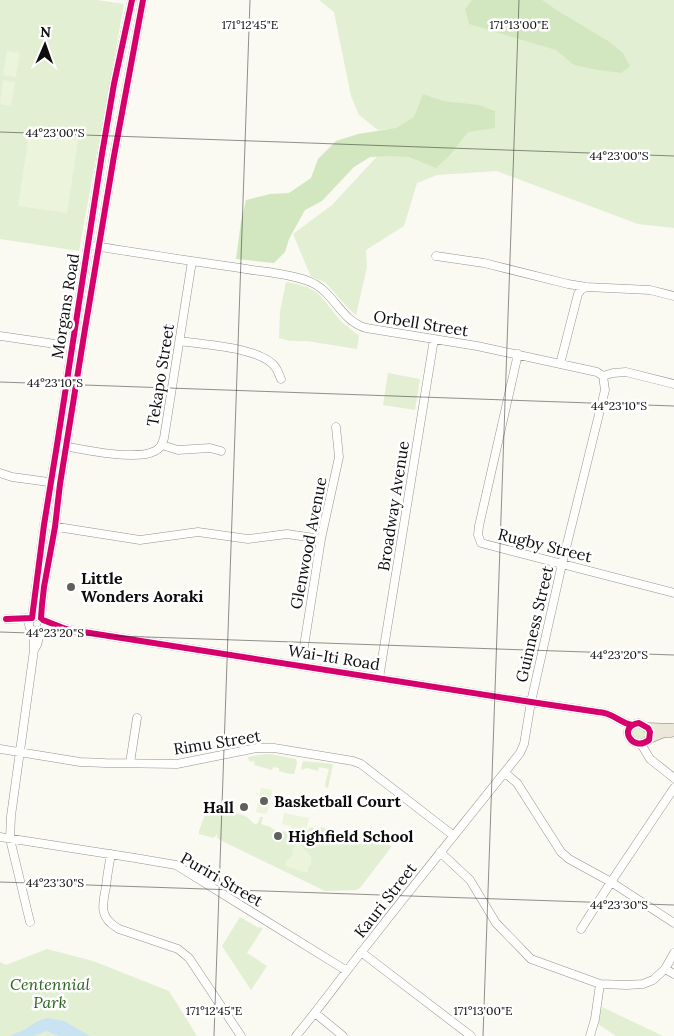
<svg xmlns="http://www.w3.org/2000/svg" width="674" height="1036" font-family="Lora,serif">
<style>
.green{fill:#e2efd3}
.forest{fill:#d2e7c0}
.pitch{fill:#ecf4dc}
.water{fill:#c9e3f3}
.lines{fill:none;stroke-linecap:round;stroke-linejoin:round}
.minor-casing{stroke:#949390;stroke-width:9}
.major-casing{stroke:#81817d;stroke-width:11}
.minor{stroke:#fefefd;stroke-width:8}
.major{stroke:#ebe7d9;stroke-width:10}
.cycleway-casing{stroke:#fff;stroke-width:9}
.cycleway{stroke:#d6006c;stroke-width:6}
.ticks{fill:none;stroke:#0d0d0d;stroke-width:1;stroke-opacity:0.45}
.poi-dot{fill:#60605d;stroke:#fff;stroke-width:2}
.labels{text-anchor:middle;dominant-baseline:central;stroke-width:5;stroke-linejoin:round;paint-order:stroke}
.street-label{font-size:16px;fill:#0d0d0d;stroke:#fff}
.poi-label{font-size:16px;font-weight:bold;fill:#0d0d0d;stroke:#fff;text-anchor:start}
.park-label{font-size:16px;font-style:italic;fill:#2b6220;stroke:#fff}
.ticks-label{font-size:12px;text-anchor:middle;fill:#0d0d0d;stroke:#fff;stroke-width:5;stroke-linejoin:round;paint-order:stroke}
</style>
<rect width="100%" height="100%" fill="#faf9f2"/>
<path class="green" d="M0,0H97L124,4L79,251L0,239Z
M319,0H674V228L638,224L497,171L437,175L417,183L404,226L366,250L367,267L356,315L349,309L325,282L311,277L293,234L332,205L385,148L388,129L378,130L359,115L351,96L334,12Z
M286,282C322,288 319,296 341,321C346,327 353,330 359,336L357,349L307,341H290L279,338L280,312Z
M388,373L420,379L415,410L383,405Z
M636,727C641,727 645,729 647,734L645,739C639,740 635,739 631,734L632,729Z
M270,754L296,759L297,763L294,774C287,774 286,773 279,771V768L273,767L272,770L254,765L255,762L249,761L248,757L258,755Z
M303,761L333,764L328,788L326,787L325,785L329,769L319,767L318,771L307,768L301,770Z
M207,809L224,813L227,812C232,813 242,814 247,817C252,821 257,831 260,817H263L261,824L271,827V828L277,831L290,832L292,827L308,831L310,827L320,830L321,827L392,846L360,888L356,890L325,891L220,840L217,838V834L214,838L199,834V831Z
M240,917L257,927L263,928L247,953L267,966L251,990L222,946Z
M47,949L93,961L169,991L197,1036H0V962L6,965Z
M602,1007L663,1036H616L598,1024Z"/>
<path class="forest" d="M472,0H542L558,11L608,41L623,53L630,66L621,73L598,70L574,65L556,50L469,24L465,9Z
M423,94L443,101L479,105L495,111V128L468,132L450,155L436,168L409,157L388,156L370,157L354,167L322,201L305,210L289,239L285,252L274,263L236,259L241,222L246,200L270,194L289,193L311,178L318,159L336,141L358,134L396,128L414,117Z"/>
<path class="pitch" d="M7,51L20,53L16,77L3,75Z
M3,80L15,82L11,106L0,104Z
M30,127L79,134L67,213L18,206Z
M261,788L272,790L267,814L256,812Z
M284,813L309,818L306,830L282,824Z
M296,845H300L311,856V865L308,867V871L306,873L285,866L286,861L293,855L292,848Z"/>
<path class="water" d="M47,1018L64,1021L90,1036H59L46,1031L34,1036H9L26,1029L36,1022Z"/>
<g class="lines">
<defs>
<path id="minor" d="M95,246C143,254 191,261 240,268C261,272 288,273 308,281C334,290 339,320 366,328L477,346L597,372L603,376L613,373L626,372L674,384
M436,256L484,263L568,284L586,287L650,290L674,296
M0,336L76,347
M180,341C204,345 262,347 276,368C278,371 279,375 281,379
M518,354L479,526L478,535L481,543L674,593
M560,364L578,294L581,290L586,287
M162,445L178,450L210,448L221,451
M64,446C85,450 137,461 155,451C161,448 162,444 164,438L192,261
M0,473L12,477L56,483
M51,526L140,540L198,532L248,539L287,534L321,539
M29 624a8 8 0 1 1 16 0a8 8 0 1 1-16 0Z
M41,618L42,605L44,587L55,527L60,484L85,329L114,156L143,0
M6,619L32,618L44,525L57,445L102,154L114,84L132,0
M43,620L66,629L77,631L531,702L598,712C612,712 620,723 632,725
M33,630L34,650L37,645L41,630
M301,665L321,539L339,457L336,427
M379,678L434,339
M639,723L648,728L650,732L649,740C632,753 617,726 639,723Z
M641,744L650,759L674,778
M0,749L80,762L105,763L177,764L257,748H274L353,761L361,764L454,836
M130,763L137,718
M505,773L517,783L561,852L569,859L611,882L674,923
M0,837L135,858L176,865L347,971
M440,852L470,880L496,923L531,959L600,984L627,985L643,984L653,980L665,969L674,953
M111,854C109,865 107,876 106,887C102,906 99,918 119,929L178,949L189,958L241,1036
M30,922L10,839L11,816L34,650
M581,929L611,882L674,788
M361,952L471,1036
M665,969L674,974
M315,1013L343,1036
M296,1036C322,1005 345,972 371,940C420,877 470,816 520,753L524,744L531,702L562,564L605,390L603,376
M590,1036L595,1019L600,984"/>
<path id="major" d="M648,728L674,729
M650,738L664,732H671"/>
</defs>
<use href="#minor" class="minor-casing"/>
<use href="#major" class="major-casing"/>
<use href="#minor" class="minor"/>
<use href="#major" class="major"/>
<defs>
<path id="cycleway" d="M41,618L42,605L44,587L55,527L60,484L85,329L114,156L143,0
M6,619L32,618L44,525L57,445L102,154L114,84L132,0
M43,620L66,629L77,631L531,702L598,712C612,712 620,723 632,725
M639,723L648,728L650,732L649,740C632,753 617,726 639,723Z"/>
</defs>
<use href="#cycleway" class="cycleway-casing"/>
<use href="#cycleway" class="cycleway"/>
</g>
<path class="ticks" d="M0,132L674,156M0,382L674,406M0,632L674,655M0,882L674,905M214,1036L250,0M483,1036L519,0"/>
<g class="poi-dot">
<circle cx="71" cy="587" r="5"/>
<circle cx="264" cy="801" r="5"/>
<circle cx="244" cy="807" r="5"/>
<circle cx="278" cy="836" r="5"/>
</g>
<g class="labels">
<g class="street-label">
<text transform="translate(65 306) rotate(-81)">Morgans Road</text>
<text transform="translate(421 323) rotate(9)">Orbell Street</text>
<text transform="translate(160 375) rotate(-81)">Tekapo Street</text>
<text transform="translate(393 506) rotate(-81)">Broadway Avenue</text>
<text transform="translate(308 543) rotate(-79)">Glenwood Avenue</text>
<text transform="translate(545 545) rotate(14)">Rugby Street</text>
<text transform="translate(534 624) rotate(-77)">Guinness Street</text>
<text transform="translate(334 657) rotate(9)">Wai-Iti Road</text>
<text transform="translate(217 742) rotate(-9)">Rimu Street</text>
<text transform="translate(222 879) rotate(30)">Puriri Street</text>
<text transform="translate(385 900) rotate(-52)">Kauri Street</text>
</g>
<g class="poi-label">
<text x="81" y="578">Little<tspan x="81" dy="18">Wonders Aoraki</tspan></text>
<text x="274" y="801">Basketball Court</text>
<text x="234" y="807" text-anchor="end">Hall</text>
<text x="288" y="836">Highfield School</text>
</g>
<g class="park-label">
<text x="50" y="984">Centennial<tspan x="50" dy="18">Park</tspan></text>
</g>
</g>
<g class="ticks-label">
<text x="250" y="29">171°12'45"E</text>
<text x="519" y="29">171°13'00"E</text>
<text x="55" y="137">44°23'00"S</text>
<text x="619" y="160">44°23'00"S</text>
<text x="55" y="387">44°23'10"S</text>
<text x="619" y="410">44°23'10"S</text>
<text x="55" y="637">44°23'20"S</text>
<text x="619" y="659">44°23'20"S</text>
<text x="55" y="887">44°23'30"S</text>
<text x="619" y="909">44°23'30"S</text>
<text x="214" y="1015">171°12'45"E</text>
<text x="483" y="1015">171°13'00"E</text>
</g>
<g transform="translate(45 45) rotate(2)" stroke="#ffffff" stroke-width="4" paint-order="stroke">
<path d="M0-4L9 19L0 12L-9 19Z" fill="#0d0d0d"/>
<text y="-8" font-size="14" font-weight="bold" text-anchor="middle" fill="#0d0d0d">N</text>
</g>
</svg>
